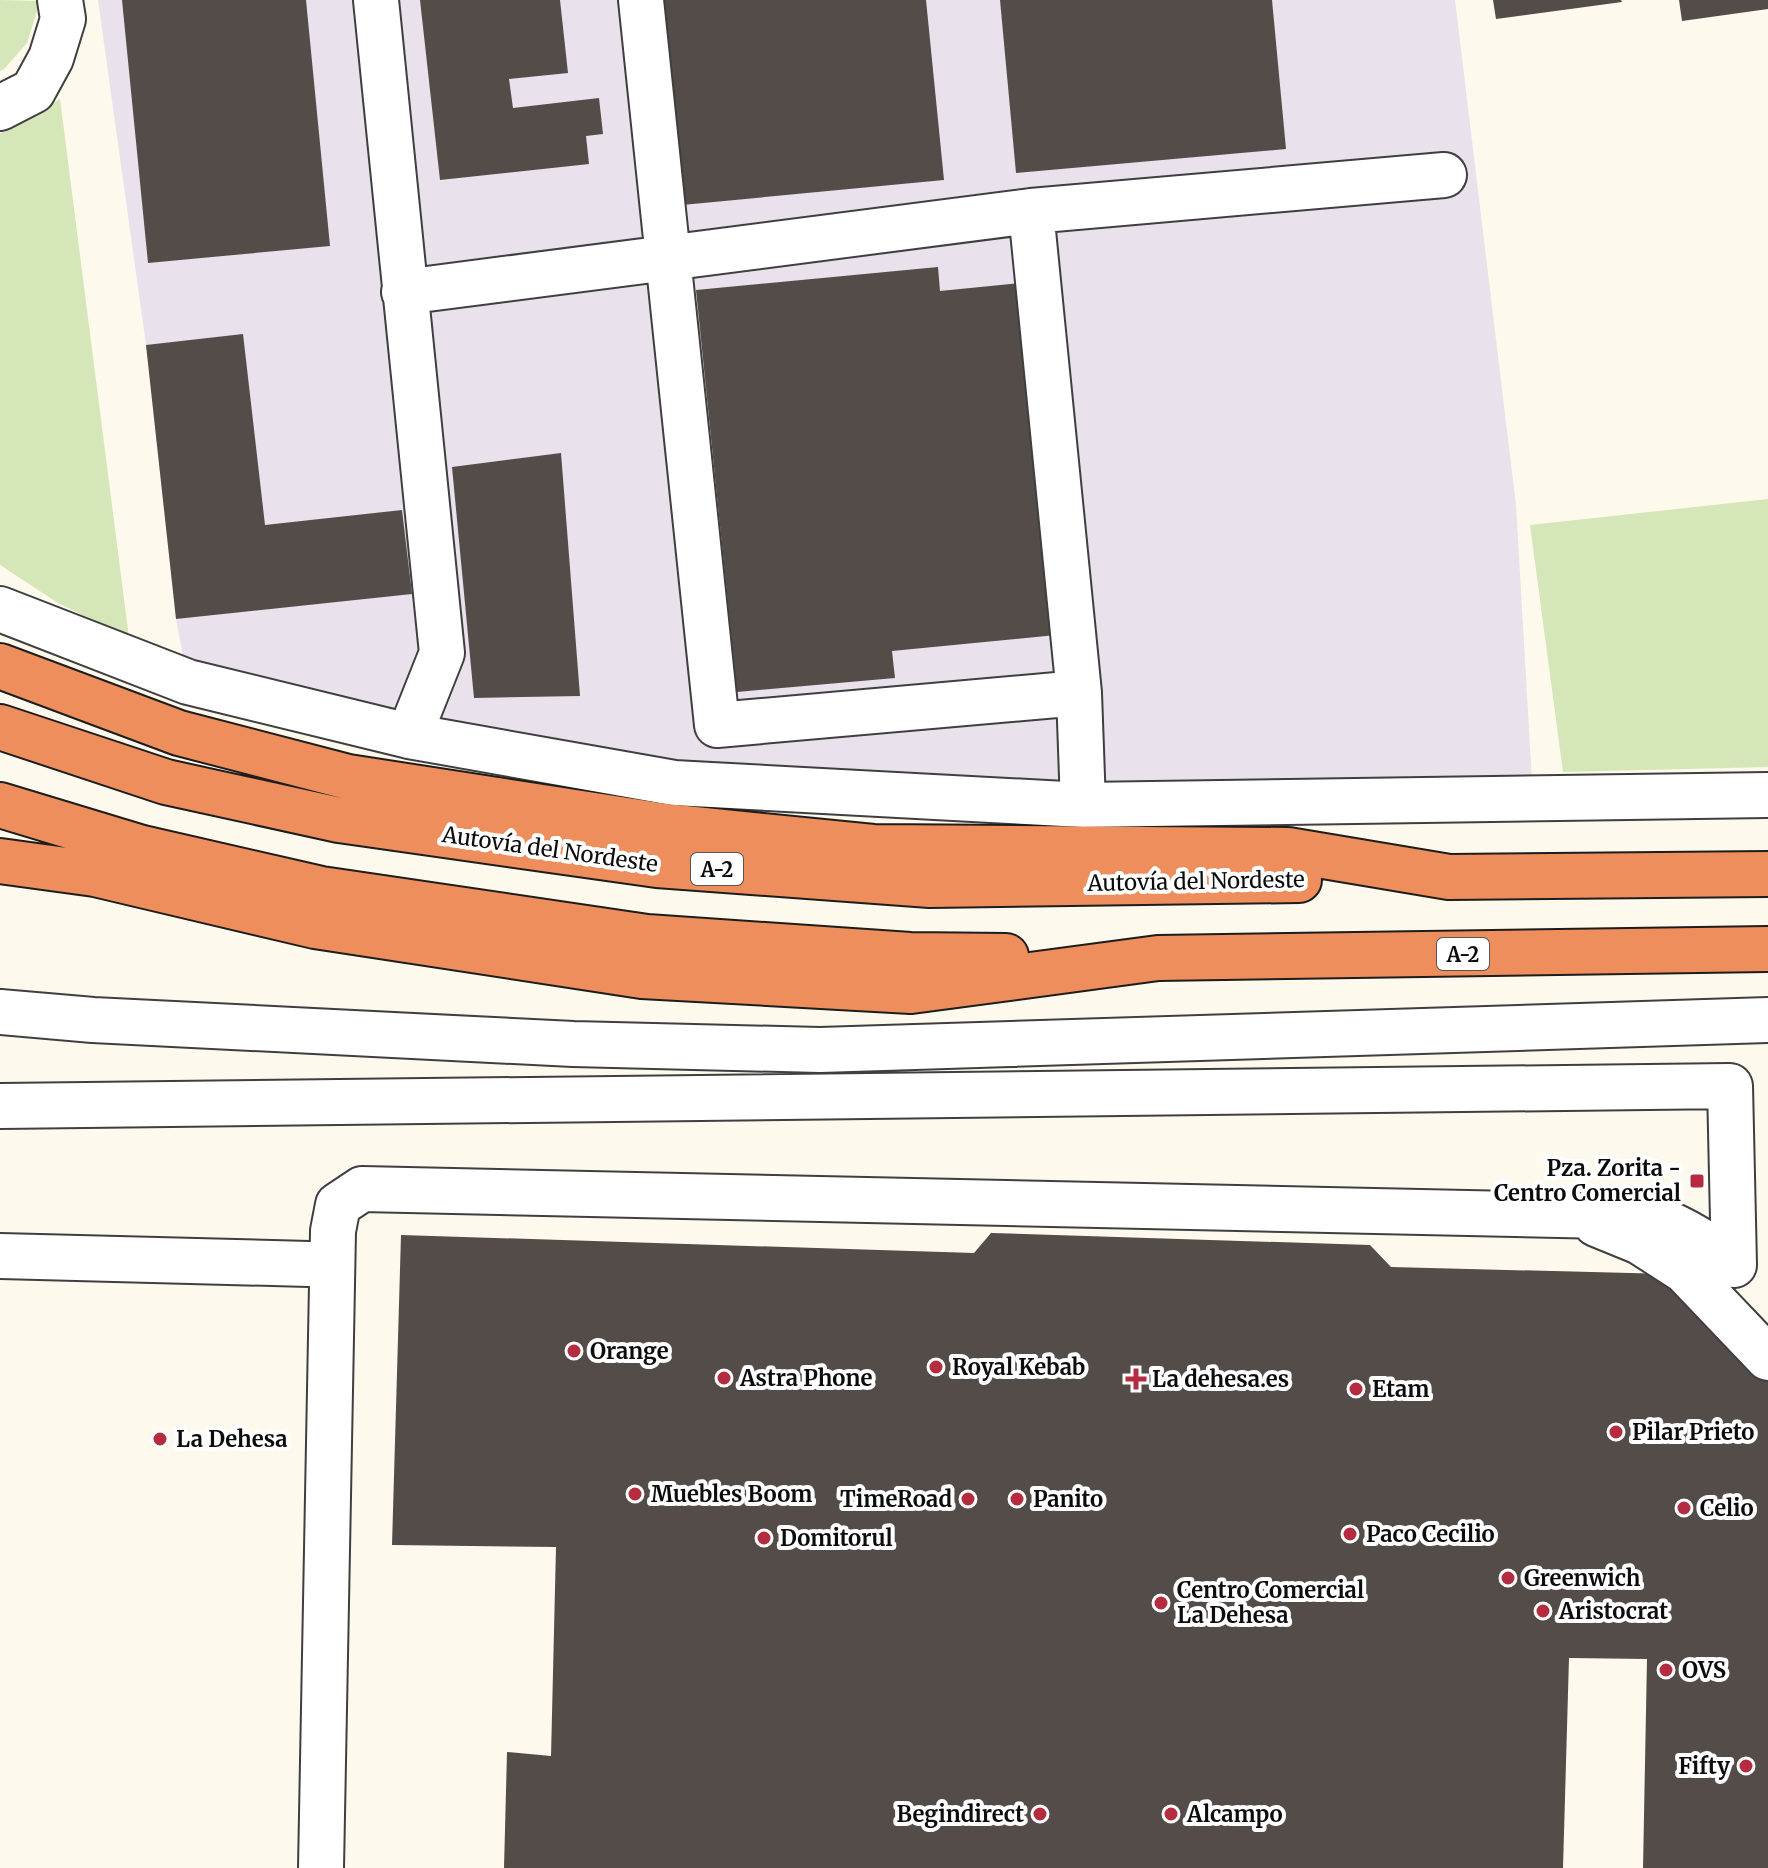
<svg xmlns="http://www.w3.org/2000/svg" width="1768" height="1868" font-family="Merriweather,serif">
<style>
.industrial{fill:#e9e1eb}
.green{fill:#d5e6b8}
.building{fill:#544c49}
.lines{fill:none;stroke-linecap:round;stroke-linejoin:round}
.minor-casing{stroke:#3f3f3f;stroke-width:48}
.highway-casing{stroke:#1d1d1d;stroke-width:48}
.minor{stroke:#fff;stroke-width:44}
.highway{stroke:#ed8e5c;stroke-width:44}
.poi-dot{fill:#b52c41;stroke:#fff;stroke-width:3}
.labels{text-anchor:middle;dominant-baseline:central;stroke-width:8;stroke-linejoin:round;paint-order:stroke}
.shield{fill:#fff;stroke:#555;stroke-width:2}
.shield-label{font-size:20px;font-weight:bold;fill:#0c0c0c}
.street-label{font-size:22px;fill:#0c0c0c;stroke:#fff}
.poi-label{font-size:22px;font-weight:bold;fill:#0c0c0c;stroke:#fff;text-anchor:start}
</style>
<rect width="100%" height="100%" fill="#fef9ed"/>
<path class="industrial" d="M98,0H1455L1516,505L1533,798L674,783L188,682L176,619L146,345Z"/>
<path class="green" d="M0,0L40,1L27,43L4,69L0,71Z
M60,99L129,638L58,603L0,565V133L7,131Z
M1768,499V767L1563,772L1530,525Z"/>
<path class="building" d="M122,0H306L330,246L148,263Z
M420,0H560L568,73L509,79L513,108L599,98L603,134L586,136L589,164L440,180Z
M661,0H926L944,180L682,205Z
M1000,0H1272L1286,149L1016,173Z
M1493,0H1621L1622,2L1496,19Z
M1679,0H1768V9L1682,21Z
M938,267L940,291L1021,283L1056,635L892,651L895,678L737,692L696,290Z
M243,334L265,525L402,510L412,594L176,619L146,345Z
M561,453L580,696L474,698L452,467Z
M991,1233L1370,1245L1391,1267L1669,1274L1768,1381V1868H1643L1647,1659L1569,1658L1563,1868H504L507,1752L551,1756L556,1547L392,1545L401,1235L974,1253Z"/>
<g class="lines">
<defs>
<path id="minor" d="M376,0L442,653L409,736
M641,0L717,725L1079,693
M0,108L33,91L51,58L63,19L60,0
M1031,211L1079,693L1083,805
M404,292L1031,211L1444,175
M0,609L188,682L409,736L674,783L1083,805L1768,795
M0,1012L93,1020L573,1044L820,1050L1768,1020
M0,1106L1730,1086L1734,1265
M1596,1224L1640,1242L1685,1271L1768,1358
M0,1256L309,1264
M321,1868L333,1231L338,1205L362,1189L1653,1217C1684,1229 1708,1243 1734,1265"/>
<path id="highway" d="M0,666L179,733L348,777L665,826L873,847L1288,850L1449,877L1768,874
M0,727L166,782L339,820L657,865L930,885L1299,880
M0,805L142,848L321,889L647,937L910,955L1006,956
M0,861L95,874L315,926L642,976L911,991L1158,958L1768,949"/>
</defs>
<use href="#minor" class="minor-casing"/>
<use href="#highway" class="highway-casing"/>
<use href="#minor" class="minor"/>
<use href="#highway" class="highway"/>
</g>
<g class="poi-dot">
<rect x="1689" y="1173" width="16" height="16" rx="4"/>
<circle cx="574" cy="1351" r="8"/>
<circle cx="936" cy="1367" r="8"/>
<circle cx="724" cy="1378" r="8"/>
<path d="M1132 1367h8v8h8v8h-8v8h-8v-8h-8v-8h8z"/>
<circle cx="1356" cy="1389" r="8"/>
<circle cx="1616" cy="1432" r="8"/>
<circle cx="160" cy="1439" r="8"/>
<circle cx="635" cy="1494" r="8"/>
<circle cx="968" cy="1499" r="8"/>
<circle cx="1017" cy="1499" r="8"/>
<circle cx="1684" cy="1508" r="8"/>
<circle cx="1350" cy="1534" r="8"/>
<circle cx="764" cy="1538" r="8"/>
<circle cx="1508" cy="1578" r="8"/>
<circle cx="1161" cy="1603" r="8"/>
<circle cx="1543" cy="1611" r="8"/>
<circle cx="1666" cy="1670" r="8"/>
<circle cx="1746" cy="1766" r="8"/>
<circle cx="1040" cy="1814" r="8"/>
<circle cx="1171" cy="1814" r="8"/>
</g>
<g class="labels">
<g class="shield">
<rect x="691" y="853" width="52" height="32" rx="6"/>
<rect x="1437" y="938" width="52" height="32" rx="6"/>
</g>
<g class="shield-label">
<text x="717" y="869">A-2</text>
<text x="1463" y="954">A-2</text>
</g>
<g class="street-label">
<text transform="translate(550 849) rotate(8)">Autovía del Nordeste</text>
<text transform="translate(1196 881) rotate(-1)">Autovía del Nordeste</text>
</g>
<g class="poi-label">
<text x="1681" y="1168" text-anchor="end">Pza. Zorita -<tspan x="1681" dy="25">Centro Comercial</tspan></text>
<text x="590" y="1351">Orange</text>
<text x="952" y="1367">Royal Kebab</text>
<text x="740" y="1378">Astra Phone</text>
<text x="1152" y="1379">La dehesa.es</text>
<text x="1372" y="1389">Etam</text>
<text x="1632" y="1432">Pilar Prieto</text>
<text x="176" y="1439">La Dehesa</text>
<text x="651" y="1494">Muebles Boom</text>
<text x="952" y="1499" text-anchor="end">TimeRoad</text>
<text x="1033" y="1499">Panito</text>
<text x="1700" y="1508">Celio</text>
<text x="1366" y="1534">Paco Cecilio</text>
<text x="780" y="1538">Domitorul</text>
<text x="1524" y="1578">Greenwich</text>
<text x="1177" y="1590">Centro Comercial<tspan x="1177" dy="25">La Dehesa</tspan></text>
<text x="1559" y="1611">Aristocrat</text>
<text x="1682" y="1670">OVS</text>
<text x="1730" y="1766" text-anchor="end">Fifty</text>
<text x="1024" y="1814" text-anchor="end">Begindirect</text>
<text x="1187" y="1814">Alcampo</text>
</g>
</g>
</svg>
